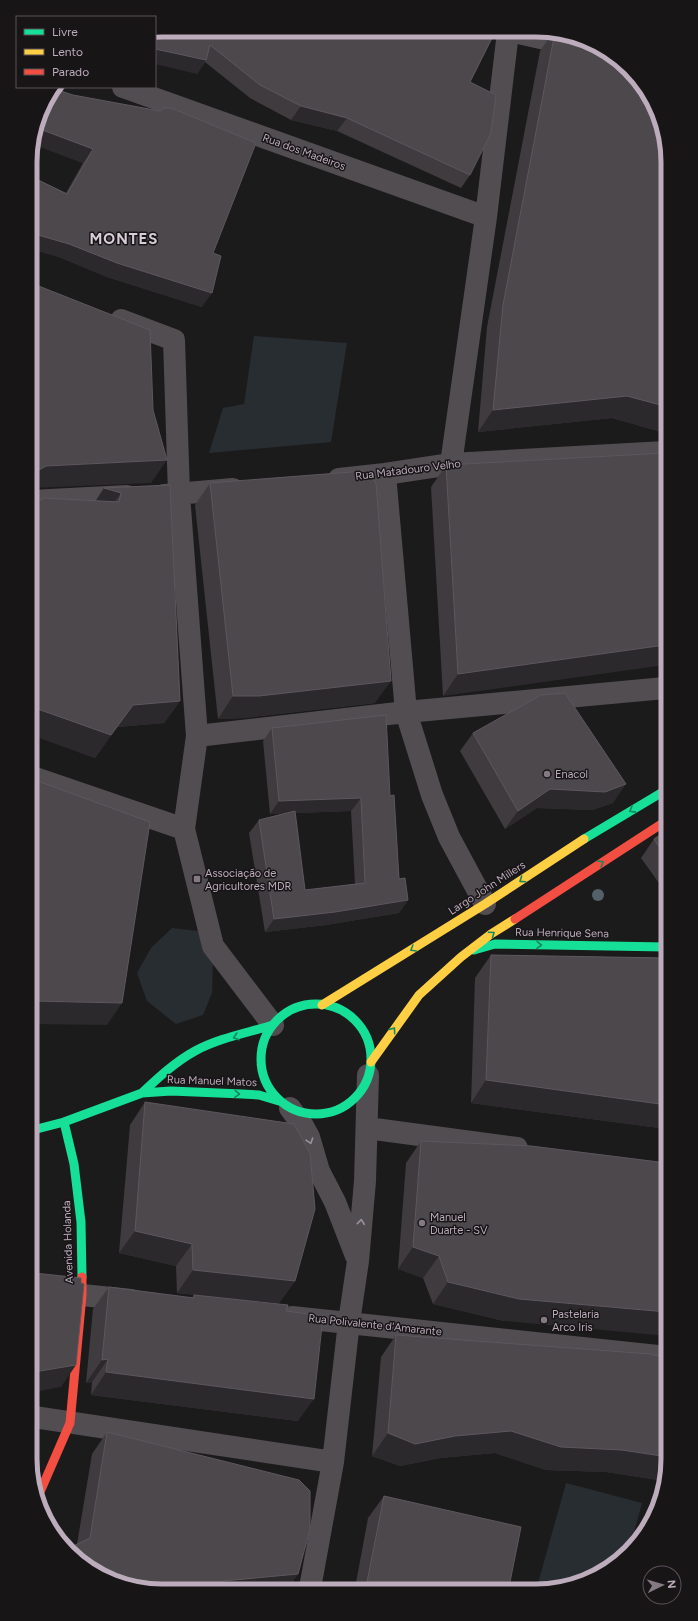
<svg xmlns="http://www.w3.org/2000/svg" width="698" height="1621" font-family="Figtree,sans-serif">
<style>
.green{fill:#282d32}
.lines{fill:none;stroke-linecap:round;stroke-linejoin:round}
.street{stroke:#524d51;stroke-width:22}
.fast{stroke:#16e098;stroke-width:9}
.slow{stroke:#ffcf43;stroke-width:9}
.jam{stroke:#f24e42;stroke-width:9}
.tree{fill:#54606a}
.wall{fill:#3f3b3e;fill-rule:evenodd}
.shaded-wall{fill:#2b292b}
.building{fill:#4c484c;stroke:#5e575e}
.oneway{stroke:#17855e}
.oneway2{stroke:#9d909c}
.poi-dot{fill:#857984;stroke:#181517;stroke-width:1.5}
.labels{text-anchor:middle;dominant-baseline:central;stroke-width:3;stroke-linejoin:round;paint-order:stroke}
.street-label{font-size:11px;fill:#bdacbc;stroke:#181517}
.poi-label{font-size:11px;fill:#bdacbc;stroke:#181517;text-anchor:start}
.district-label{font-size:15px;font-weight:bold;letter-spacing:1px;fill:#d9cdd8;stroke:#181517}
.rim{fill:none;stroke:#bdacbc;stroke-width:5}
</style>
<rect width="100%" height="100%" fill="#1c1b1c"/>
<path class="green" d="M254,336L347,343L331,442L209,453L223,408L244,404Z
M172,928L198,931L213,959L212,993L203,1015L176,1024L147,1001L137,973L151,948Z
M566,1483L642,1503L629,1551L609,1569L570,1587H537Z"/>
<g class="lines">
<path class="street" d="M514,32L576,46
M123,87L486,217
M121,320L174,340L179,494L197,736L184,829L213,946L273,1025
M451,464L486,217L508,32
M385,474L406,712L432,795L449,837L485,904
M339,479L385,474L451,464L665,452
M164,495L233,489
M31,501L127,496
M197,736L406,712L665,688
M32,777L184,829
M290,1108L303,1126L309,1137L319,1171L335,1202L356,1256
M367,1128L517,1148
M82,1295L131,1300
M292,1317L667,1357
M34,1417L333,1462
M310,1588L333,1462L349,1322L358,1261L365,1181L368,1075"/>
<path class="fast" d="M584,839L666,790
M474,950L495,944L666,947
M261 1059a55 55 0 1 1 110 0a55 55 0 1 1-110 0Z
M142,1093C158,1078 175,1062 195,1051C219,1038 247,1033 273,1025
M64,1122L74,1164L81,1222L82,1277
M33,1130L64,1122L142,1093L171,1091L242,1094L259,1095L279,1101"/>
<path class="slow" d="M322,1005L485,904L584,839
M371,1062L419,995L461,957L491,934L515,919"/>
<path class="jam" d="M515,919L666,821
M37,1499L70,1423L82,1295V1277"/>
</g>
<circle class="tree" cx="598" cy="895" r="6"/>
<path class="wall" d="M155,31L455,36L456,32H495L470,82V175L461,188L337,131L291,120L250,98L205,62L197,74Z
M553,32H562L664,128L665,433L612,418L478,432L487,327L540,51Z
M44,103L213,253L202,307L107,277L59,257L31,249L30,176L66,193L83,163L33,144Z
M665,453L443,696L431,487L446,465Z
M210,483L375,703L244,718L218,719L195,505Z
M170,485L180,701L164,723L117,727L95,758L32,735L31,498L42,500L43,498L96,501L104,488Z
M272,728L390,796L399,879L408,900L399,913L326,925L265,932L249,833L259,820L285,813L270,814L263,741ZM351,811L355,884L305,890L295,813Z
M473,733L613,803L592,810L537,808L505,829L460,751Z
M666,831V893L641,858L654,839Z
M491,955L666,958L667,1129L471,1103L475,978Z
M145,1102L295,1281L279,1303L177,1293L176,1266L119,1253L130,1125Z
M421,1141L504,1321L433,1304L423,1278L398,1269L406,1163Z
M109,1287L192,1298L194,1295L286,1311L298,1421L91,1395L92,1382L86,1383L93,1309Z
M396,1335L668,1468L665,1481L606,1472L546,1470L495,1453L440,1458L400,1466L372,1456L381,1357Z
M107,1432L298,1574L288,1588L136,1589L77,1544L92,1454Z
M384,1496L509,1587L355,1588L368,1518Z"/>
<path class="shaded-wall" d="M155,49L206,60L197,74L155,64Z
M301,106L347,118L337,131L291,120Z
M37,128L93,149L83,163L33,144Z
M31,233L69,244L212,293L202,307L107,277L59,257L31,249Z
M627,396L664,406L665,433L612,418L478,432L493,410Z
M167,460L151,483L31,488V467Z
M104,488L121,493L105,515L89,511Z
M665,645V665L443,696L458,674Z
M391,681L375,703L244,718L218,719L233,696Z
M180,701L164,723L117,727L95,758L32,735V707L133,705Z
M626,784L613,803L592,810L537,808L505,829L518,811L550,789Z
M361,798L351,811L270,814L279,801Z
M408,900L399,913L326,925L265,932L274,919Z
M33,1001L122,1003L107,1025L33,1024Z
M486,1080L667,1105V1129L471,1103Z
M135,1231L192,1244L176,1266L119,1253Z
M413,1247L439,1256L423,1278L398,1269Z
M193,1270L295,1281L279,1303L177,1293Z
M448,1282L667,1312V1336L504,1321L433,1304Z
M108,1359L92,1382L86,1383L102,1360Z
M76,1365L61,1387L34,1392V1372Z
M106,1372L314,1399L298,1421L91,1395Z
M511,1431L622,1450L668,1457V1468L665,1481L606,1472L546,1470L495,1453L440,1458L400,1466L372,1456L388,1433L455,1436Z
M298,1574L288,1588H210L223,1581Z"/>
<path class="building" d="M162,30L439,32L461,37L462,32H495L470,82L496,95L491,133L470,175L347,118L301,106L260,85L210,45L206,60L155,49V31Z
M555,32H562L595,44L629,68L664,128V406L627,396L493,410L503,305Z
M55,89L73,95L160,111L164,108H171L256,143L213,253L221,256L212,293L117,263L69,244L31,233L30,176L67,194L93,149L37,128L44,103Z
M31,283L150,330L153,410L167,460L46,466L39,470L31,467Z
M665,453V645L458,674L446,465Z
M364,471L376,483L391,681L259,696H233L210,483Z
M170,485L180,701L133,705L111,735L32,707L31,498L42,500L43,498L119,502L121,493L104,488Z
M565,693L626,784L605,792L550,789L518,811L473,733L541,695Z
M386,715L390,796L394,795L399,879L405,878L408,900L335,912L274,919L259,820L295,811L305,890L365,883L361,798L279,801L272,728Z
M32,779L150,822L122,1003L33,1001Z
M666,831V857L654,839Z
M491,955L666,958L667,1105L486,1080Z
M145,1102L294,1124L310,1153L315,1209L295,1281L193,1270L192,1244L135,1231Z
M421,1141L531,1146L667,1163V1312L519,1299L448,1282L439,1256L413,1247Z
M34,1273L81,1278V1283L84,1284L76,1365L34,1372Z
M109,1287L194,1298V1295L288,1305L286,1311L323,1316L314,1399L106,1372L108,1359L102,1360Z
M396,1335L650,1354L667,1358L668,1457L622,1450L561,1447L511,1431L455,1436L415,1444L388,1433Z
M107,1432L299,1480L310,1491V1529L298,1574L223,1581L210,1588L136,1589L75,1558L67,1549L90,1538Z
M384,1496L521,1527L509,1587H366Z"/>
<defs><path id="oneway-chevron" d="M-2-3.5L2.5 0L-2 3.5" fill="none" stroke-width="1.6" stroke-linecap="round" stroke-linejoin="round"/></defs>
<g class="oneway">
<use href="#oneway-chevron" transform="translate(632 810) rotate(151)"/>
<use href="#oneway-chevron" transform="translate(601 863) rotate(-31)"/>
<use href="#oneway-chevron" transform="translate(522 880) rotate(146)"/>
<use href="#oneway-chevron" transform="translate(492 934) rotate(-35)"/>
<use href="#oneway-chevron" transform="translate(539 945) rotate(1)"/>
<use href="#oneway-chevron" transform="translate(413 949) rotate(149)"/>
<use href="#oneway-chevron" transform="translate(393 1030) rotate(-54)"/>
<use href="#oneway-chevron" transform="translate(236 1037) rotate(163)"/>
<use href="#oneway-chevron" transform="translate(237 1094) rotate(3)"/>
</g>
<g class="oneway2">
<use href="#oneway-chevron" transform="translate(310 1141) rotate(72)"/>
<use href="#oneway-chevron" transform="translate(361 1222) rotate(-84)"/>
</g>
<g class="poi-dot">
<circle cx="547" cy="774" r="4"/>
<rect x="193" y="875" width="8" height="8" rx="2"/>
<circle cx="422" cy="1223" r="4"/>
<circle cx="544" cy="1320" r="4"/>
</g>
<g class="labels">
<g class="street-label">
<text transform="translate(304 152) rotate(20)">Rua dos Madeiros</text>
<text transform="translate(408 470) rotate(-7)">Rua Matadouro Velho</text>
<text transform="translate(487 888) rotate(-33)">Largo John Millers</text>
<text transform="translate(562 933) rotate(1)">Rua Henrique Sena</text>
<text transform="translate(212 1081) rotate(2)">Rua Manuel Matos</text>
<text transform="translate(68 1242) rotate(-92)">Avenida Holanda</text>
<text transform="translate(375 1325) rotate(6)">Rua Polivalente d'Amarante</text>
</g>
<g class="poi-label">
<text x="555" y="774">Enacol</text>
<text x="205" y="873">Associação de<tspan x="205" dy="13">Agricultores MDR</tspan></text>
<text x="430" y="1217">Manuel<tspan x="430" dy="13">Duarte - SV</tspan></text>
<text x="552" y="1314">Pastelaria<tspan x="552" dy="13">Arco Iris</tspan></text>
</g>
<g class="district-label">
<text x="124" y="239">MONTES</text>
</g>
</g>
<path d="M0 0H698V1621H0ZM162 37H536A125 125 0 0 1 661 162V1459A125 125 0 0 1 536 1584H162A125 125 0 0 1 37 1459V162A125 125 0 0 1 162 37Z" fill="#181517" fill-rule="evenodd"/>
<path class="rim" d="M162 37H536A125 125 0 0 1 661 162V1459A125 125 0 0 1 536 1584H162A125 125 0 0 1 37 1459V162A125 125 0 0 1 162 37Z"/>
<rect x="16" y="16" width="140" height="72" fill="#181517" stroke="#5a5159"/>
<rect x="24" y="29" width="20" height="6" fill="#16e098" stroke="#5a5159"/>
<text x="52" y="36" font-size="12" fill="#bdacbc">Livre</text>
<rect x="24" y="49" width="20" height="6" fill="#ffcf43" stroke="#5a5159"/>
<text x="52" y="56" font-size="12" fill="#bdacbc">Lento</text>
<rect x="24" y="69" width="20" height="6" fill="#f24e42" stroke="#5a5159"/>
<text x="52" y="76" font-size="12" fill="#bdacbc">Parado</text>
<g transform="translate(662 1585) rotate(85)"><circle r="19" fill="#181517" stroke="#5a5159"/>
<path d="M0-3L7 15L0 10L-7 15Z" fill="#857984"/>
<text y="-6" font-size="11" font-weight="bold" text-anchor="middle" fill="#bdacbc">N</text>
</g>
</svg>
